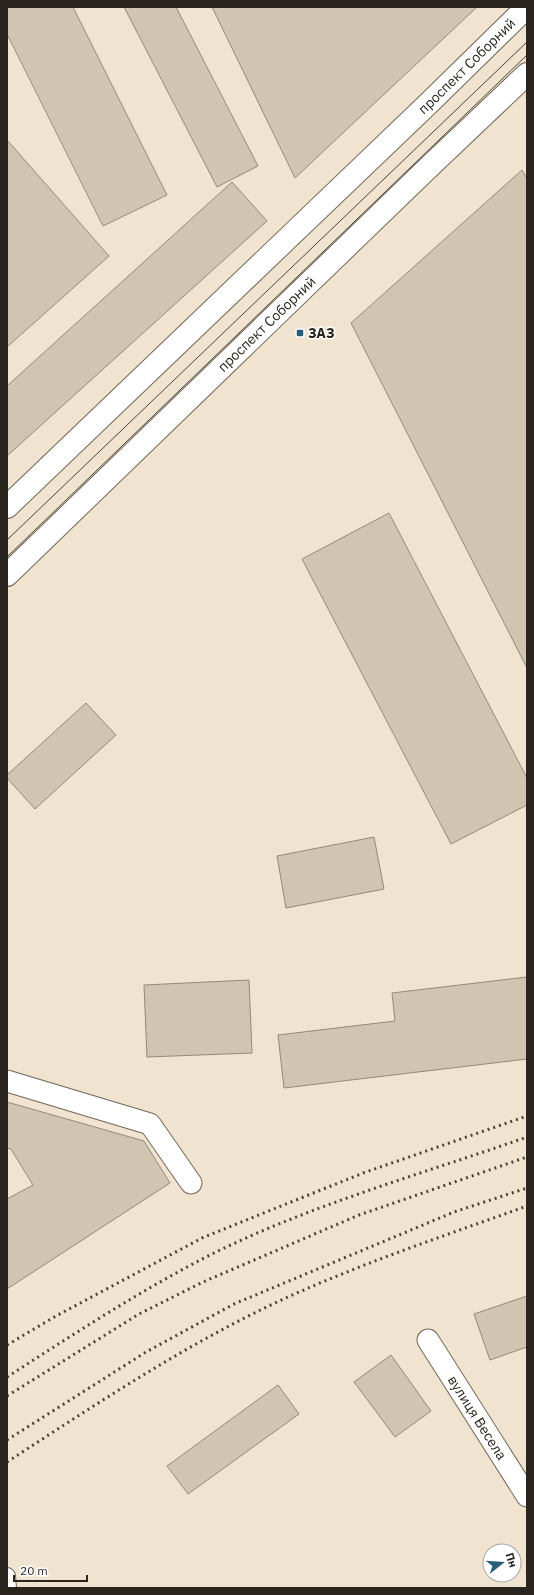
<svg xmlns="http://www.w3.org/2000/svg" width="534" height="1595" font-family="'IBM Plex Sans',sans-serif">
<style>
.building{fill:#d0c5b1;stroke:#938977}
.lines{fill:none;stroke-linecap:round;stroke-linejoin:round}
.pedestrian-casing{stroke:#726857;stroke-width:18}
.minor-casing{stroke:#726857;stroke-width:23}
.secondary-casing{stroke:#726857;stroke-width:24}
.pedestrian{stroke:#fff;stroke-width:16}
.minor{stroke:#fff;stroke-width:21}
.secondary{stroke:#fff;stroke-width:22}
.tram{stroke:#49443b;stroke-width:1}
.rail{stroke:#49443b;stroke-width:3;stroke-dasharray:2 4;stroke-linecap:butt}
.poi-dot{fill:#275e78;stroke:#fff;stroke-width:1.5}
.labels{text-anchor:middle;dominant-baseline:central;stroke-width:3;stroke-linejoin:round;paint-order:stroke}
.street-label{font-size:14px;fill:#29251e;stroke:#fff}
.poi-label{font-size:14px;font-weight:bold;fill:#29251e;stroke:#fff;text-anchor:start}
</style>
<rect width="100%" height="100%" fill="#f0e4d1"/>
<path class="building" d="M7,7H73L167,195L103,226L7,34Z
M124,7H176L258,166L217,187Z
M212,7H477L295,178Z
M7,140L109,256L7,347Z
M522,170L527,179V668L351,323Z
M232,182L267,221L7,456V386Z
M389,513L527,778V805L451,844L302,559Z
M86,703L116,735L35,809L7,778V775Z
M374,837L384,889L286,908L277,856Z
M527,977V1059L284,1088L278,1035L395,1021L392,993Z
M249,980L252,1053L147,1057L144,985Z
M7,1102L144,1141L170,1183L7,1289V1199L33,1185L11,1149L7,1148Z
M527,1296V1347L490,1360L474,1314Z
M391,1355L431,1411L395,1437L354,1382Z
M278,1385L299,1414L188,1494L167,1466Z"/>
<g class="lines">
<defs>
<path id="pedestrian" d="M7,1576L8,1588"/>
<g id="minor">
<path d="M7,1081L150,1124L191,1183"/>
<path id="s1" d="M428,1340L527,1496"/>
</g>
<g id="secondary">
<path id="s2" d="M7,507L429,103L527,7"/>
<path id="s3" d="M7,575L430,166L527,74"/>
</g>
</defs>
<use href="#pedestrian" class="pedestrian-casing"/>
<use href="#minor" class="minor-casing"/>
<use href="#secondary" class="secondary-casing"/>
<use href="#pedestrian" class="pedestrian"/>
<use href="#minor" class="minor"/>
<use href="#secondary" class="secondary"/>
<path class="tram" d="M7,540L527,42
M7,557L527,55"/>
<path class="rail" d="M7,1345L56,1316L202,1238L363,1173L527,1116
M7,1377C74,1334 141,1290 212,1254C313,1204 422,1174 527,1137
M7,1396L139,1314L203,1282L359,1215L527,1157
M7,1440L146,1352L234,1304L454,1212L527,1188
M7,1462C98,1403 189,1342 288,1297C365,1262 447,1235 527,1206"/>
</g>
<rect class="poi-dot" x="296" y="329" width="8" height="8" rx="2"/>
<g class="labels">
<g class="street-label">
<text stroke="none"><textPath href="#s2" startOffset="637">проспект Соборний</textPath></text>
<text stroke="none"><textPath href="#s3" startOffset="361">проспект Соборний</textPath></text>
<text stroke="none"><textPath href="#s1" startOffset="92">вулиця Весела</textPath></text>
</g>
<g class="poi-label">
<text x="308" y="333">ЗАЗ</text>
</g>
</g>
<rect width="534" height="1595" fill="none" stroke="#29251e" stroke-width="16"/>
<g transform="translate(502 1563) rotate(73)"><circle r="19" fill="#ffffff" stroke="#a9a8a5"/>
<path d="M0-3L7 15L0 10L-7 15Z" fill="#275e78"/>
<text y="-6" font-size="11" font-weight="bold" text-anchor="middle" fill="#29251e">Пн</text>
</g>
<path d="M14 1575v6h73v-6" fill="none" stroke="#29251e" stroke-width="2"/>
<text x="20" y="1575" font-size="12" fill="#29251e" stroke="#ffffff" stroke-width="3" paint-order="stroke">20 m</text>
</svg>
